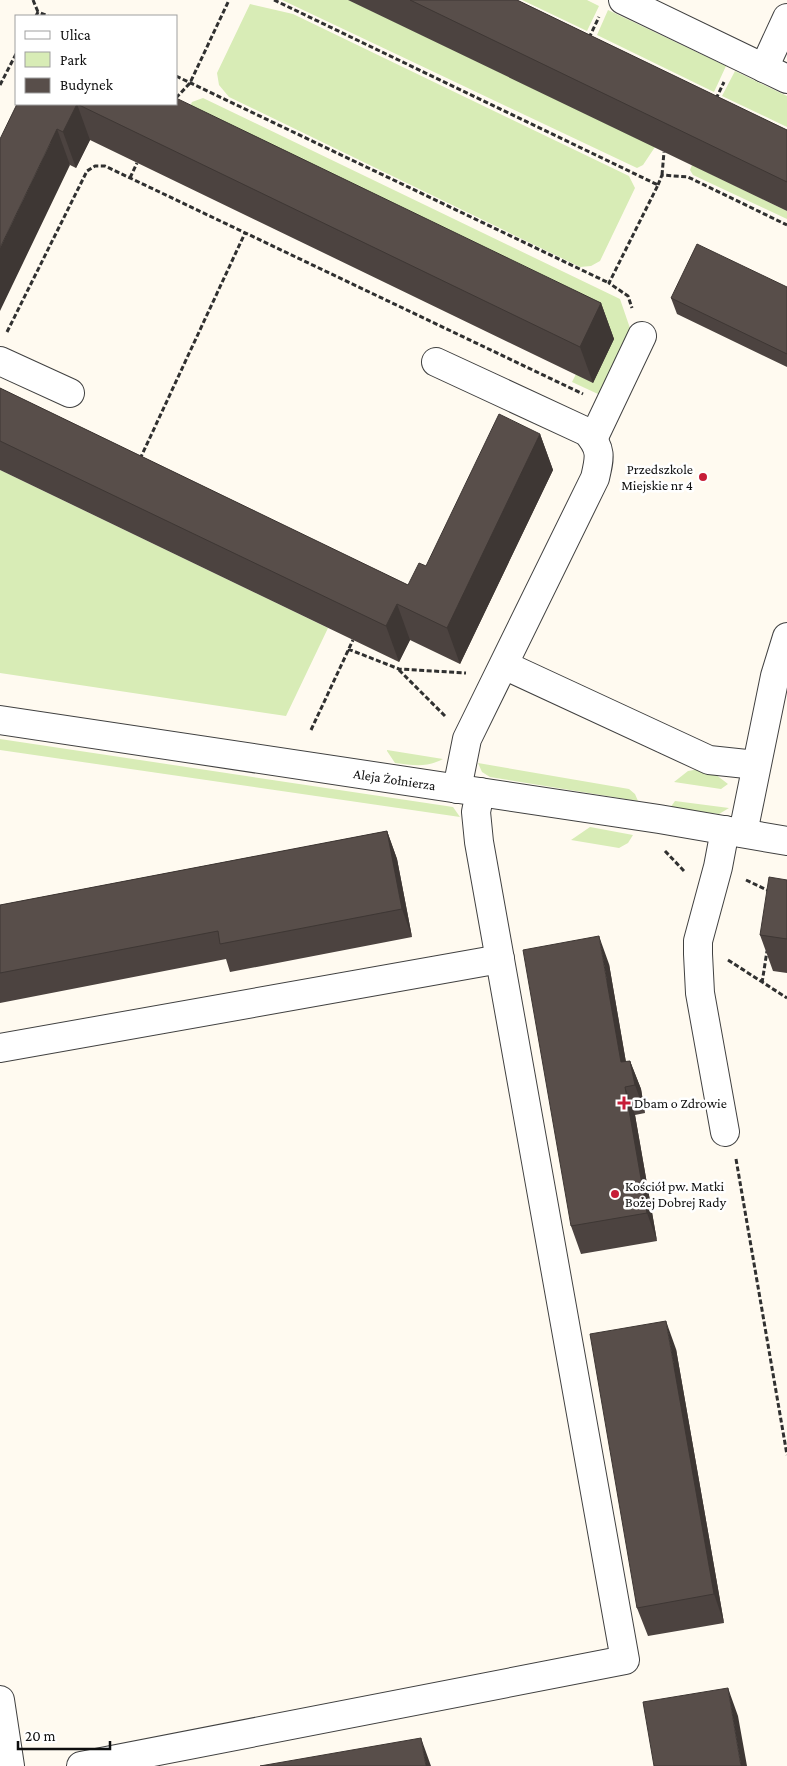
<svg xmlns="http://www.w3.org/2000/svg" width="787" height="1766" font-family="'Crimson Pro',serif">
<style>
.green{fill:#d8ecb6}
.lines{fill:none;stroke-linecap:round;stroke-linejoin:round}
.minor-casing{stroke:#414141;stroke-width:30}
.path{stroke:#303030;stroke-width:3;stroke-dasharray:5 2.5;stroke-linecap:butt}
.minor{stroke:#fff;stroke-width:28}
.wall{fill:#4c4340}
.shaded-wall{fill:#3e3734}
.building{fill:#584e4a;stroke:#3e3734}
.poi-dot{fill:#c71d38;stroke:#fff;stroke-width:2}
.labels{text-anchor:middle;dominant-baseline:central;stroke-width:5;stroke-linejoin:round;paint-order:stroke}
.poi-label{font-size:14px;fill:#0e0e0e;stroke:#fff;text-anchor:start}
.street-label{font-size:14px;fill:#0e0e0e;stroke:#fff}
</style>
<rect width="100%" height="100%" fill="#fffaf0"/>
<path class="green" d="M282,0H349L655,147L643,165L637,168Z
M522,0H587L599,6L587,31Z
M250,4L293,14L629,176L635,188L600,261L591,266L580,267L229,97L219,85L217,73Z
M608,10L726,66L714,92L597,35Z
M735,71L787,96V127L722,96Z
M203,98L620,299L632,334L603,394H598L572,382L576,374L593,383L179,129L192,102Z
M692,165L787,211V219L693,175L690,170Z
M0,470L328,628L286,716L0,673Z
M0,739L453,807L460,817L0,750Z
M387,751V750L443,759C426,768 413,765 395,763Z
M478,763L629,789L635,794L638,801L490,777L482,772Z
M700,769L715,774L728,784L721,789L674,782L688,771Z
M675,801L729,808L719,814L670,808Z
M590,827L633,835L628,843L619,848L571,840Z"/>
<g class="lines">
<defs>
<g id="minor">
<path d="M623,0L787,79"/>
<path d="M764,68L787,18"/>
<path d="M0,361L70,393"/>
<path d="M436,362L587,432C602,449 600,457 595,478L467,739L457,789"/>
<path d="M593,439L642,336"/>
<path d="M504,665L709,760L756,765"/>
<path id="s1" d="M0,720L659,819L787,841"/>
<path d="M725,830L718,867L698,941V954L700,993L725,1132"/>
<path d="M743,833L775,676L787,637"/>
<path d="M0,1048L500,959"/>
<path d="M0,1700L10,1766"/>
<path d="M81,1766L625,1660L479,842L476,812L480,792"/>
</g>
</defs>
<use href="#minor" class="minor-casing"/>
<path class="path" d="M33,0L38,12
M274,0L658,185L609,283L628,296L632,308
M36,16L38,12L48,16
M589,38L599,17
M176,76L609,283
M0,85L16,54
M176,98L190,83L229,0
M716,99L724,82
M662,175L664,152
M130,178L137,163
M658,185L662,175L688,177L787,225
M7,332L87,171L95,166H105L583,394
M140,459L245,233
M348,649L399,669L466,673
M399,670L446,717
M311,730L353,640
M665,851L685,872
M746,880L769,891
M728,960L787,998
M762,983L767,951
M736,1159L787,1455"/>
<use href="#minor" class="minor"/>
</g>
<path class="wall" d="M348,0H517L787,130V211Z
M17,104H176L601,303L614,339L593,383L90,140L76,168L70,165Z
M787,287V367L677,314L671,298Z
M0,388L408,585L426,566L540,434L553,470L460,664L410,640L399,662L0,470Z
M387,831L397,859L412,937L230,972L226,959L0,1003V905Z
M787,880V973L773,971L760,935Z
M609,964L626,1062L630,1061L641,1089L645,1113L635,1115L657,1241L581,1254L571,1226Z
M676,1349L724,1623L648,1636L637,1608Z"/>
<path class="shaded-wall" d="M77,104L90,140L76,168L63,132Z
M57,129L70,165L0,311V248Z
M601,303L614,339L593,383L580,347Z
M540,434L553,470L460,664L447,628Z
M397,604L410,640L399,662L386,626Z
M387,831L397,859L412,937L402,909Z
M599,936L609,964L630,1086L621,1062Z
M630,1061L641,1089L645,1113L635,1085Z
M625,1087L635,1115L657,1241L647,1213Z
M666,1321L676,1349L724,1623L714,1594Z
M728,1688L738,1716L747,1766H741Z
M421,1738L431,1766H426Z"/>
<path class="building" d="M410,0H517L787,130V182Z
M176,98L601,303L580,347L77,104L63,132L57,129L0,248V139L17,104H176Z
M697,244L787,287V354L671,298Z
M0,388L408,585L419,563L426,566L499,414L540,434L447,628L397,604L386,626L0,441Z
M387,831L402,909L220,944L218,931L0,973V905Z
M769,877L787,880V939L760,935Z
M599,936L621,1062L630,1061L635,1085L625,1087L647,1213L571,1226L523,950Z
M666,1321L714,1594L637,1608L590,1334Z
M728,1688L741,1766H654L643,1702Z
M421,1738L426,1766H260Z"/>
<g class="poi-dot">
<circle cx="703" cy="477" r="5"/>
<path d="M621.5 1095.5h5v5h5v5h-5v5h-5v-5h-5v-5h5z"/>
<circle cx="615" cy="1194" r="5"/>
</g>
<g class="labels">
<g class="poi-label">
<text x="693" y="469" text-anchor="end">Przedszkole<tspan x="693" dy="16">Miejskie nr 4</tspan></text>
<text x="634" y="1103">Dbam o Zdrowie</text>
<text x="625" y="1186">Kościół pw. Matki<tspan x="625" dy="16">Bożej Dobrej Rady</tspan></text>
</g>
<g class="street-label">
<text stroke="none"><textPath href="#s1" startOffset="399">Aleja Żołnierza</textPath></text>
</g>
</g>
<rect x="15" y="15" width="162" height="90" fill="#ffffff" stroke="#9f9f9f"/>
<rect x="25" y="31" width="25" height="8" fill="#ffffff" stroke="#9f9f9f"/>
<text x="60" y="40" font-size="15" fill="#0e0e0e">Ulica</text>
<rect x="25" y="52" width="25" height="15" fill="#d8ecb6" stroke="#9f9f9f"/>
<text x="60" y="65" font-size="15" fill="#0e0e0e">Park</text>
<rect x="25" y="78" width="25" height="15" fill="#584e4a" stroke="#9f9f9f"/>
<text x="60" y="90" font-size="15" fill="#0e0e0e">Budynek</text>
<path d="M18 1741v8h92v-8" fill="none" stroke="#0e0e0e" stroke-width="2.5"/>
<text x="25" y="1741" font-size="15" fill="#0e0e0e" stroke="#ffffff" stroke-width="4" paint-order="stroke">20 m</text>
</svg>
